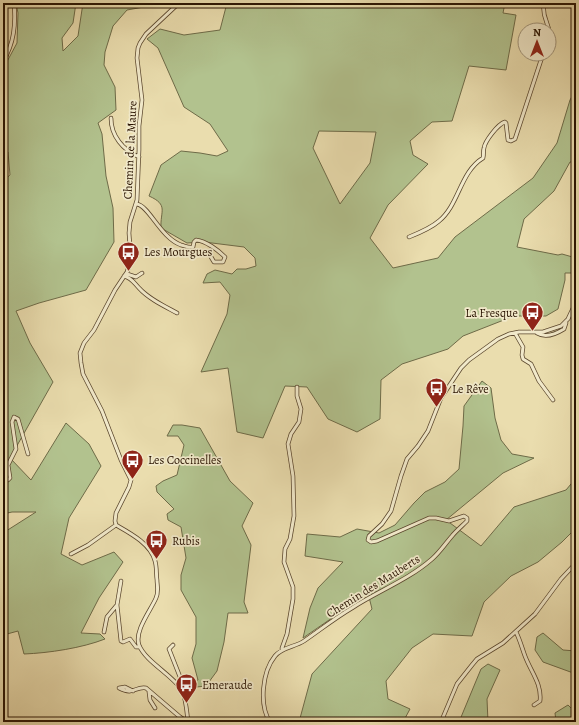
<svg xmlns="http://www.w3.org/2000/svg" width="579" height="725" font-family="Alegreya,serif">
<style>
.green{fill:#b2c28e;stroke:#6e6b48;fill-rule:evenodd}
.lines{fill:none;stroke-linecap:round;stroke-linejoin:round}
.street-casing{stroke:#5a462d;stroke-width:4.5}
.street{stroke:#f1e9ca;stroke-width:3}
.labels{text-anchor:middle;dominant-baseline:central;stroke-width:3.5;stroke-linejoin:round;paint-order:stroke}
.street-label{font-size:12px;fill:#2a1402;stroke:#f1e9ca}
.poi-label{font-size:12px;fill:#2a1402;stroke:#f1e9ca;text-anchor:start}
</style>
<rect width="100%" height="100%" fill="#eaddae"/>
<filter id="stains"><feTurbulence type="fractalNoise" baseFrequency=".005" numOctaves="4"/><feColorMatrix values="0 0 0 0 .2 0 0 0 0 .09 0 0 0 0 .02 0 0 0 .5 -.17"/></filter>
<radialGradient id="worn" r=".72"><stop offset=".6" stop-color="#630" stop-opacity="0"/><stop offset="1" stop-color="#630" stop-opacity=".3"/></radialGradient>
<path class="green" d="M16,3H76L73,23L62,38L63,51L78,36L83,3H166L127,10L113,26L105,52L104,65L115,87L116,110L98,123L102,134L106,176L113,208L114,242L86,290L39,303L16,311L30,343L53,382L10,458L31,480L66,423L89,444L101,466L69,518L61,554L82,565L114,552L123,562L99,598L81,633L100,634L105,639C82,648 49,653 24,654L18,631L7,634L3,627V533L36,512H12L3,514V181L10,175L8,152H3V69L17,43L18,13Z
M227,3H505L503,13L516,15L506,70L469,66L452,121L432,122L410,141L413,155L428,164L388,205L370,238L393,268L438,258L455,237L533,178L557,143L570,100L576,89V162H570L554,191L524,219L517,247L558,255L562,254L576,258V273H565V280L558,309L546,316H514L463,336L448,349L402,364L381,380L380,419L357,432L328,419L307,387L285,386L263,438L237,432L228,368L201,372L227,314L230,295L220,282L203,283L207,274L215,270L232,274L237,269H246L256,266L255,258L244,247L204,242L187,243L161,228C160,211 169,205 149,196L161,165L181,151L200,153L217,156L228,151L210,124L184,107L158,48L147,39L160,29L184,35L220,30ZM319,131L376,132L370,163L340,204L313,148Z
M482,381L491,388L495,418L501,440L512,454L534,458L503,473L446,520L481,546L514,507L566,490L576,478V528L562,542L538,562L511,576L484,602L472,636L433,634L412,648L386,681L388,699L410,709L403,722H346L340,718L328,722H299L312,674L372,609L368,593L303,638L310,608L318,588L343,562L305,556L307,534L340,537L357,529L379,533L395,525L414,503L425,492L445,482L459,469L463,426L464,406Z
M173,425H182L200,428L230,481L253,503L242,526L251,545L244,602L248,613H228L224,642L217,671L206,686L187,688V683L198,680L192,658L196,644V617L181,590V575L186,558L181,527L168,520L167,514L174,509L157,492L156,486L163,481L177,475L184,445L178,436H167Z
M543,633L563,650L576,651V674L543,662L535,650L537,637Z
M488,664L500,670L487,699L488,722H459L481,669Z
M568,705L576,713V722H556L555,713Z"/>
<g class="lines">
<defs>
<path id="street" d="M179,3L146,34L140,43L138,48L137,58L142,100L139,126V150L137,200L130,222L129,233L131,260L127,272L115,290L94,330L84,343L80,353L81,363L83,374L102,411L121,460L131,480L129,487L116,513L115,521L116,525C130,533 151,544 155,561C157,567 156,574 157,580C157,585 159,592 156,598C151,610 134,631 139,645C145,661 172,675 181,689C186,696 187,714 188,722
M544,3C541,19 551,24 549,36
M3,62C14,43 16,25 14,3
M111,118C111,136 123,150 139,157
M137,204C149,206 161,238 181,245C185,246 189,248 193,247L194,242L196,240C206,241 218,250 225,257L223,262H214L211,257
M409,237C419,233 431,228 439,221C459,205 460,172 483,158C484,155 483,151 484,148C485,141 498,124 505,122L506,123L508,140L511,141L515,139L543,54
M127,274L136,277L142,273
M124,276C132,278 134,283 139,288C149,299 164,306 177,313
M515,333L523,347L522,355L523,359L531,364L539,381L553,400
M537,333C545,338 556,334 564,329L566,323
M3,478L8,480L10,478L8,465L16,449L12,422L14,417L18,419L28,454
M151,537L155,557
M71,554L88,545L116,525
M121,581L117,605L121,641L123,642L130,639L136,647H140
M104,632L107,617L117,605
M516,632C520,640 522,648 525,656C531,672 542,684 540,701L534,705
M173,645L169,649L182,682L181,689
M282,650V648L287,634L293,599V587L284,562L285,549L290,539L294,516L293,476L288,444L291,434L299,422L301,409L297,396V387
M133,691L125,687L119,688C134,696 135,686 146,688L180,717L188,722
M149,692L150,700L155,708
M86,722L89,720L95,722
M270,722C259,705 262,672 275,656C282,647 295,647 304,641C320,630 335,618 352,608C378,591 408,580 432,559C440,552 445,544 452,536C456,531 462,526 467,521V518L464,516L449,521L436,518H429L377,541L371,542L368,540L369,536L382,524L391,511L401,476L407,459L418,446L428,431L441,398L461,368L469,360L498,339L509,334L519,332H543L561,326L568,319L576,302
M441,722L457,684L472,665L477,659L503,643L535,614L561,579L576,563"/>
</defs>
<use href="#street" class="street-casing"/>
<use href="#street" class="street"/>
</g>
<defs>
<symbol id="bus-pin" viewBox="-11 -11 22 30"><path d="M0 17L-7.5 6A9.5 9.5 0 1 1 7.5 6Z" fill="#8f2418" stroke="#f1e9ca"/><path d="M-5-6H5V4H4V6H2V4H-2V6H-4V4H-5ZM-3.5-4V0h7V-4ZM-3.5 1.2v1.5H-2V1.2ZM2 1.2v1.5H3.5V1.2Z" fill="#fff"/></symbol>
</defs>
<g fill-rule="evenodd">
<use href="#bus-pin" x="116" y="240" width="25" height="34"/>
<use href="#bus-pin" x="520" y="300" width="25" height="34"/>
<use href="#bus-pin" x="424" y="376" width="25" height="34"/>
<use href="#bus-pin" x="120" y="448" width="25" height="34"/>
<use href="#bus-pin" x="144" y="528" width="25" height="34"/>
<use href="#bus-pin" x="174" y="672" width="25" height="34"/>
</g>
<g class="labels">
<g class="street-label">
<text transform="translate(130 150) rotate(-87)">Chemin de la Maure</text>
<text transform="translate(373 586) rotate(-32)">Chemin des Mauberts</text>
</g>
<g class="poi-label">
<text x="144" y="252">Les Mourgues</text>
<text x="518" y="313" text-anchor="end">La Fresque</text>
<text x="452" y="389">Le Rêve</text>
<text x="148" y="460">Les Coccinelles</text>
<text x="172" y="541">Rubis</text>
<text x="202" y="685">Emeraude</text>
</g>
</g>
<rect width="579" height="725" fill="none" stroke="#eaddae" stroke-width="16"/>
<rect x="4" y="4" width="571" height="717" fill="none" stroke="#2a1402" stroke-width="2"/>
<rect x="8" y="8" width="563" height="709" fill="none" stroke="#2a1402"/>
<g transform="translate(537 42)"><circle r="19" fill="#f1e9ca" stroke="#a1947a"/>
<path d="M0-3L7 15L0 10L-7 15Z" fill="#8f2418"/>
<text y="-6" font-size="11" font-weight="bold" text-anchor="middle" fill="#2a1402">N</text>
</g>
<rect width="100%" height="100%" filter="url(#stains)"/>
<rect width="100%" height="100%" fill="url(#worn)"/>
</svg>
